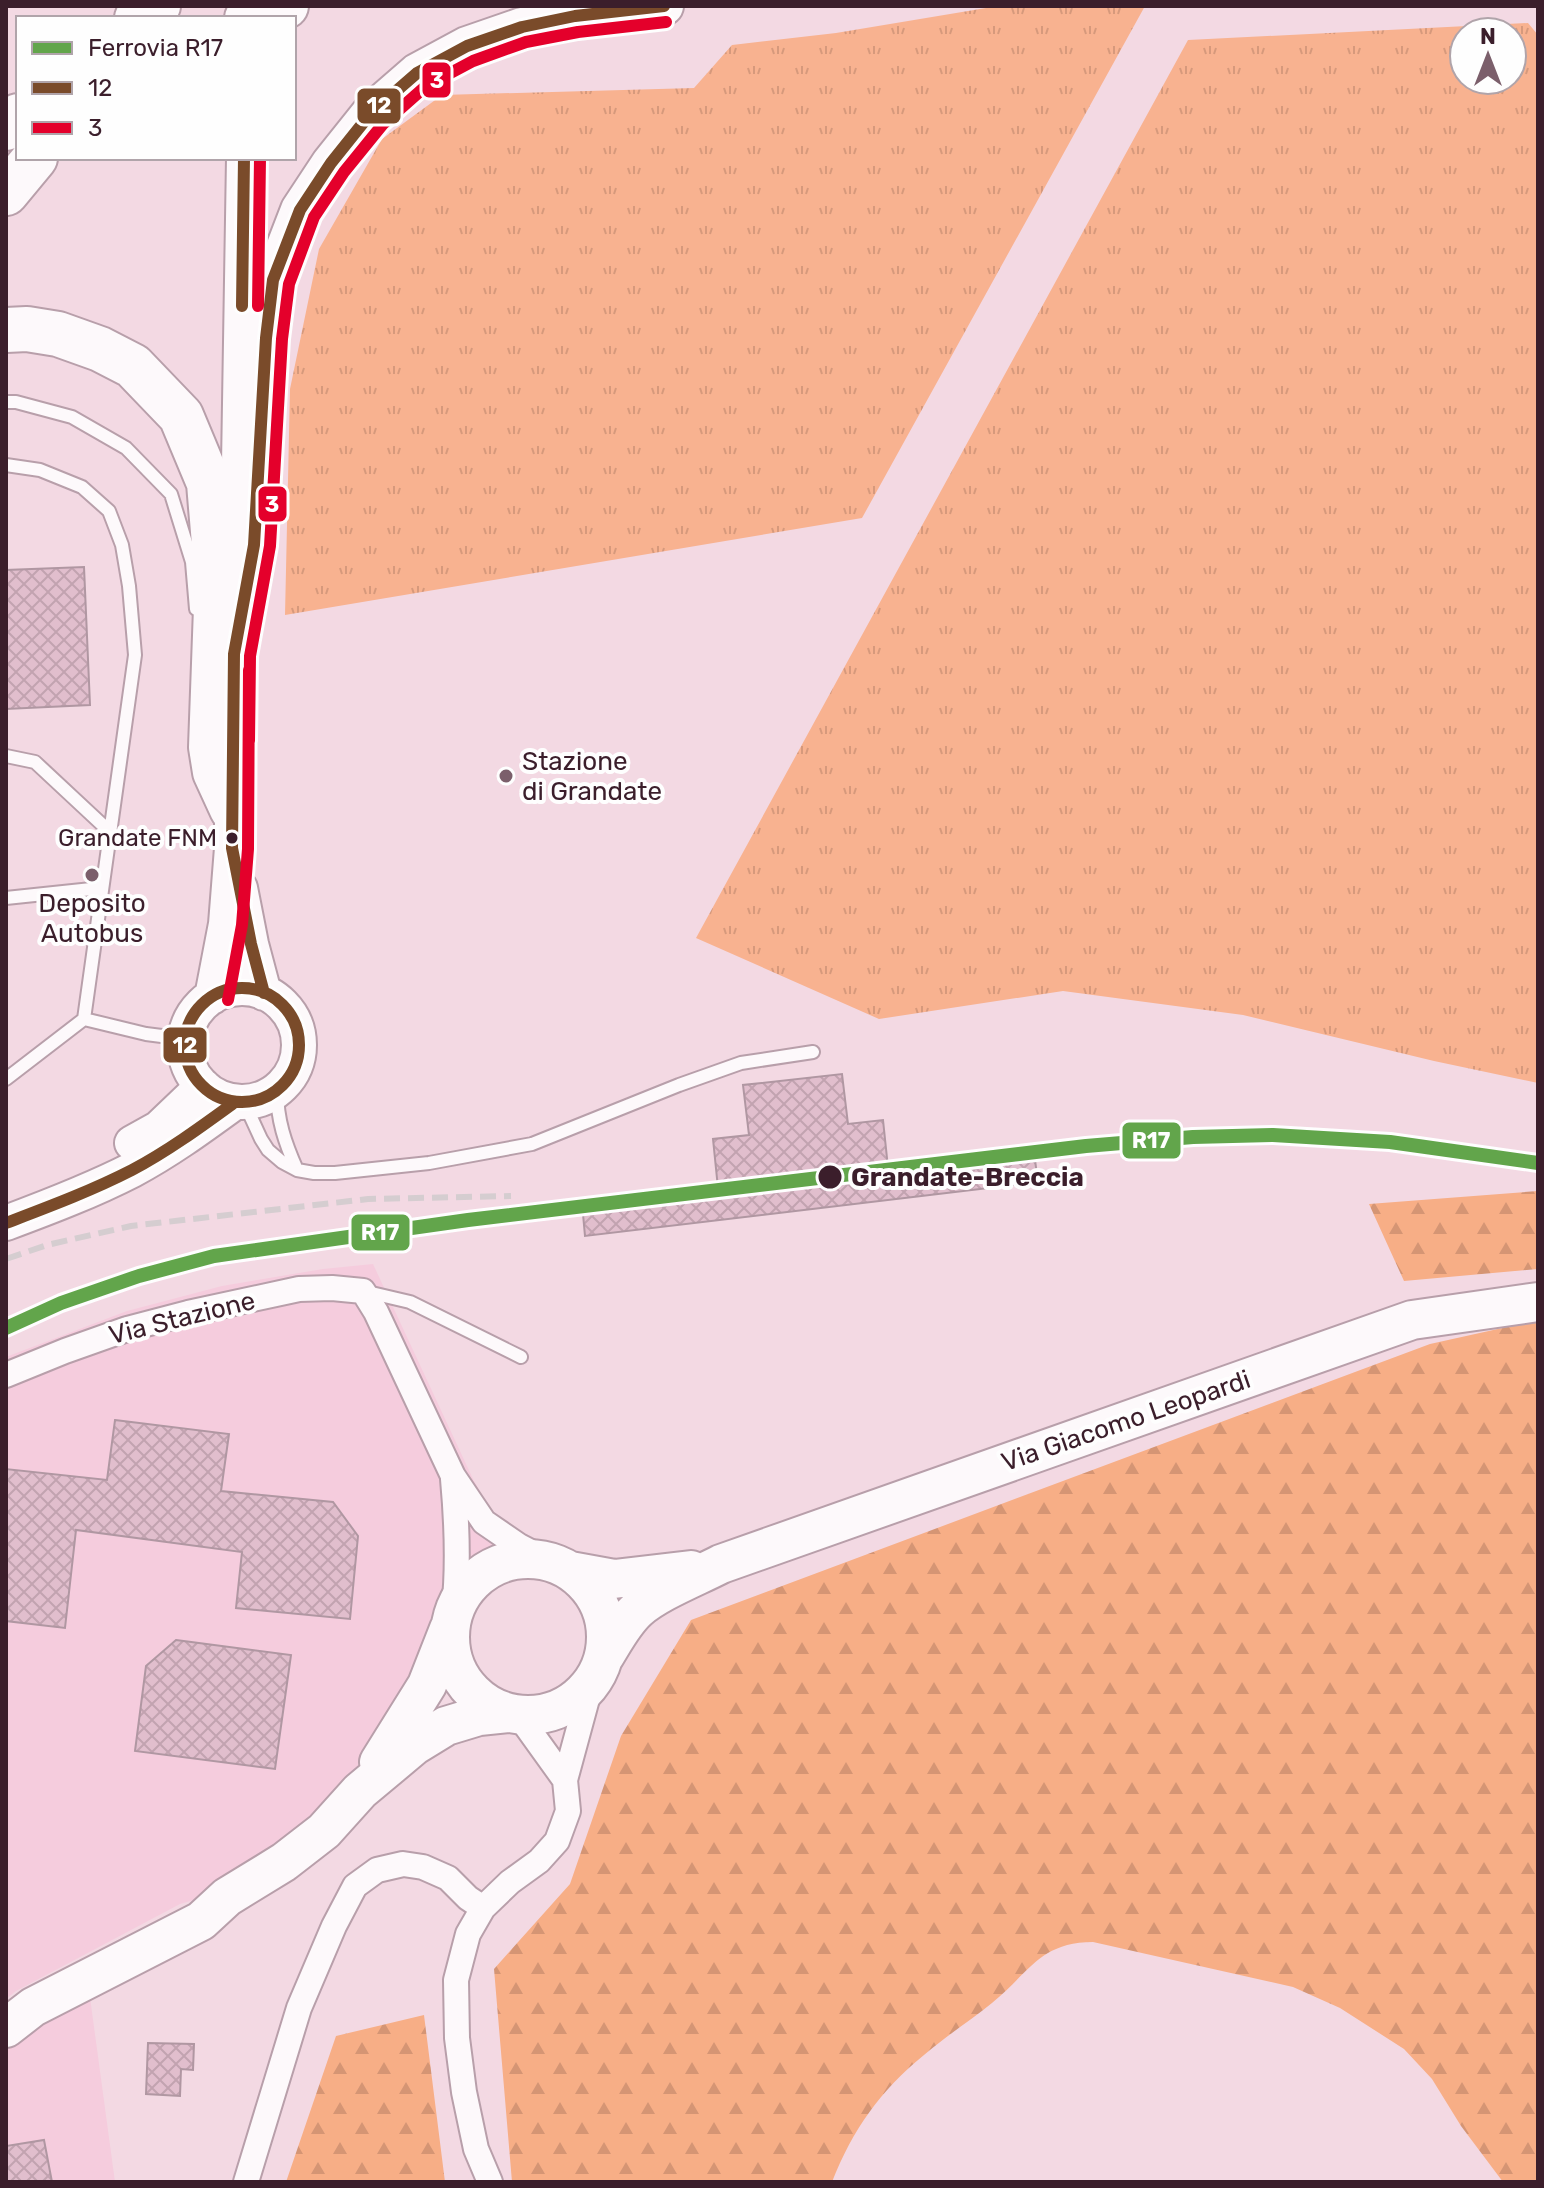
<svg xmlns="http://www.w3.org/2000/svg" width="1544" height="2188" font-family="Rubik,sans-serif">
<style>
.built{fill:#f5ccdd}
.grass{fill:url(#grass-tufts);fill-rule:evenodd}
.forest{fill:url(#forest-firs)}
.building{fill:url(#building-cross-hatch);stroke:#b097a2;stroke-width:2}
.lines{fill:none;stroke-linecap:round;stroke-linejoin:round}
.lane-casing{stroke:#b89faa;stroke-width:16}
.street-casing{stroke:#b89faa;stroke-width:28}
.secondary-casing{stroke:#b89faa;stroke-width:38}
.primary-casing{stroke:#b89faa;stroke-width:42}
.highway-casing{stroke:#b89faa;stroke-width:48}
.lane{stroke:#fdf9fb;stroke-width:12}
.street{stroke:#fdf9fb;stroke-width:24}
.secondary{stroke:#fdf9fb;stroke-width:34}
.primary{stroke:#fdf9fb;stroke-width:38}
.highway{stroke:#fdf9fb;stroke-width:44}
.rail{stroke:#d5cdd0;stroke-width:6;stroke-dasharray:16 8;stroke-linecap:butt}
.bus-1-casing{stroke:#fefefe;stroke-width:18}
.bus-2-casing{stroke:#fefefe;stroke-width:18}
.bus-1{stroke:#7a4b2a;stroke-width:12}
.bus-2{stroke:#e4002b;stroke-width:12}
.rail-1-casing{stroke:#fefefe;stroke-width:20}
.rail-1{stroke:#62a54b;stroke-width:14}
.poi-dot{fill:#7b5f6b;stroke:#fefefe;stroke-width:3}
.bus-dot{fill:#3b1e2b;stroke:#fefefe;stroke-width:3}
.labels{text-anchor:middle;dominant-baseline:central;stroke-width:8;stroke-linejoin:round;paint-order:stroke}
.bus-label{font-size:24px;fill:#3b1e2b;stroke:#fefefe;text-anchor:end}
.poi-label{font-size:26px;fill:#3b1e2b;stroke:#fefefe;text-anchor:start}
.stop-label{font-size:26px;font-weight:bold;fill:#3b1e2b;stroke:#fefefe;text-anchor:start}
.street-label{font-size:26px;fill:#3b1e2b;stroke:#fefefe}
.line-badge{stroke:#fefefe;stroke-width:3}
.badge-label{font-size:22px;text-anchor:middle;font-weight:bold;fill:#fff}
</style>
<defs>
<pattern id="grass-tufts" width="24" height="20" patternUnits="userSpaceOnUse" patternTransform="scale(2)"><rect width="24" height="20" fill="#f8b290"/><path d="M3 7l-1-3M5 7V3M7 7l1-3M15 17l-1-3M17 17v-4M19 17l1-3" fill="none" stroke="#d6997c"/></pattern>
<pattern id="forest-firs" width="22" height="20" patternUnits="userSpaceOnUse" patternTransform="scale(2)"><rect width="22" height="20" fill="#f7ae86"/><path d="M5 1l3.5 6h-7zM16 11l3.5 6h-7z" fill="#d59574"/></pattern>
<pattern id="building-cross-hatch" width="8" height="8" patternUnits="userSpaceOnUse" patternTransform="scale(2)"><rect width="8" height="8" fill="#e1becd"/><path d="M0 0l8 8M0 8l8-8" fill="none" stroke="#c2a3b0"/></pattern>
</defs>
<rect width="100%" height="100%" fill="#f3d9e3"/>
<path class="built" d="M373,1264L473,1479L498,1523L524,1554L497,1560L472,1575L447,1612L355,1789L225,1891L180,1904L16,1991L6,1999V1357L127,1311L222,1286L323,1269Z
M89,1990L115,2182H6V2040Z"/>
<path class="grass" d="M998,6H1145L862,518L285,615L290,389L319,249L382,139L442,95L694,88L732,45L836,33Z
M1528,23L1538,35V1083L1434,1061L1243,1015L1063,991L879,1019L696,938L1188,40ZM1464,32H1512V80H1464Z"/>
<path class="forest" d="M1538,1191V1269L1404,1281L1369,1204Z
M1538,1320V2182H1503L1461,2126L1432,2079L1404,2049L1340,2008L1293,1987L1093,1942C1040,1942 1029,1973 992,2003C970,2021 946,2036 924,2055C880,2091 853,2129 832,2182H512L494,1969L570,1884L621,1736L691,1620L1430,1344Z
M424,2015L445,2182H286L336,2036Z"/>
<path class="building" d="M84,567L90,705L6,709V570Z
M842,1074L848,1124L883,1120L889,1177L1035,1160L1038,1182L585,1236L583,1214L719,1198L713,1139L749,1135L743,1085Z
M115,1420L229,1434L221,1491L333,1502L358,1536L350,1619L236,1608L242,1552L76,1530L65,1628L6,1621V1469L107,1480Z
M176,1640L291,1655L275,1769L135,1751L146,1666Z
M148,2043L194,2044L193,2070L181,2069L180,2096L146,2094Z
M44,2140L52,2182H6V2146Z"/>
<g class="lines">
<defs>
<path id="lane" d="M6,402H16L72,417L126,448L171,494L192,562L196,609
M6,465L40,470L82,487L109,511L122,545L129,586L135,655L84,1019L146,1034L185,1039
M6,756L35,762L109,831
M6,898L101,888
M6,1079L84,1019
M277,1090C277,1120 285,1143 297,1170
M244,1102L261,1139L268,1150L282,1162L297,1170L314,1173H335L429,1163L532,1144L679,1085L741,1063L813,1052
M363,1291L410,1302L521,1357"/>
<path id="street" d="M6,1375L65,1351L127,1329L188,1313L299,1289L332,1288L363,1291L376,1312L453,1476L484,1522L519,1546L550,1562
M453,1479C457,1523 459,1565 454,1610
M519,1716L565,1780
M246,2182L299,2008L334,1926L355,1886L377,1870L403,1864L423,1867L448,1878L468,1898L483,1908
M490,2182L476,2149L464,2092L457,2038L456,1980L468,1934L483,1908L510,1882L539,1861L557,1841L568,1811L565,1780L591,1684"/>
<path id="secondary" d="M238,526L244,158
M240,888L251,944L264,993
M185 1045a57 57 0 1 1 114 0a57 57 0 1 1-114 0Z
M212,997L226,924L232,848V787
M132,1143L159,1128L203,1086
M6,1223C49,1207 91,1191 132,1170C168,1151 202,1126 235,1102"/>
<path id="primary" d="M234,654L254,545L266,338L273,280L300,210L331,163L371,113L417,73L467,46L522,27L575,16L664,6
M450 1637a78 78 0 1 1 156 0a78 78 0 1 1-156 0Z
M570,1571L614,1579L691,1570
M604,1657C614,1641 623,1623 637,1610C657,1592 696,1577 721,1564L1412,1320L1538,1302
M379,1762L427,1685L449,1629
M6,2028L33,2007L201,1921L227,1897L284,1862L324,1831L360,1791L415,1745L446,1726L479,1716L508,1713"/>
<path id="highway" d="M137,18L158,6
M247,18L286,6
M6,128L18,116
M6,193L35,158
M6,330L27,329L58,334L100,349L133,366L181,416L209,483L217,580L211,747L215,772L232,809"/>
</defs>
<use href="#lane" class="lane-casing"/>
<use href="#street" class="street-casing"/>
<use href="#secondary" class="secondary-casing"/>
<use href="#primary" class="primary-casing"/>
<use href="#highway" class="highway-casing"/>
<use href="#lane" class="lane"/>
<use href="#street" class="street"/>
<use href="#secondary" class="secondary"/>
<use href="#primary" class="primary"/>
<use href="#highway" class="highway"/>
<path class="rail" d="M6,1259L47,1245L131,1226L368,1199L511,1196"/>
<defs>
<path id="bus-1" d="M242,306L244,158
M185 1045a57 57 0 1 1 114 0a57 57 0 1 1-114 0Z
M264,993L251,944L232,848L234,654L254,545L266,338L273,280L300,210L331,163L371,113L417,73L467,46L522,27L575,16L664,6
M6,1223C48,1207 91,1191 132,1170C168,1151 202,1126 235,1102"/>
<path id="bus-2" d="M258,306L260,158
M249,741L250,656L270,546L282,339L289,284L314,217L344,172L383,124L426,86L473,61L526,42L578,32L666,22
M228,1000L242,925L248,849L249,670"/>
</defs>
<use href="#bus-1" class="bus-1-casing"/>
<use href="#bus-2" class="bus-2-casing"/>
<use href="#bus-1" class="bus-1"/>
<use href="#bus-2" class="bus-2"/>
<defs>
<path id="rail-1" d="M6,1328L61,1303L139,1276L214,1256L468,1220L1086,1146L1193,1137L1273,1135L1390,1142L1538,1163"/>
</defs>
<use href="#rail-1" class="rail-1-casing"/>
<use href="#rail-1" class="rail-1"/>
</g>
<g class="poi-dot">
<circle cx="506" cy="776" r="8"/>
<circle cx="92" cy="875" r="8"/>
</g>
<g class="bus-dot">
<circle cx="232" cy="838" r="7"/>
<circle cx="830" cy="1177" r="13"/>
</g>
<g class="labels">
<g class="bus-label">
<text x="217" y="838">Grandate FNM</text>
</g>
<g class="poi-label">
<text x="522" y="761">Stazione<tspan x="522" dy="30">di Grandate</tspan></text>
<text x="92" y="903" text-anchor="middle">Deposito<tspan x="92" dy="30">Autobus</tspan></text>
</g>
<g class="stop-label">
<text x="851" y="1177">Grandate-Breccia</text>
</g>
<g class="street-label">
<text transform="translate(182 1318) rotate(-14)">Via Stazione</text>
<text transform="translate(1126 1421) rotate(-19)">Via Giacomo Leopardi</text>
</g>
</g>
<g class="line-badge">
<rect x="421" y="61" width="31" height="38" rx="8" fill="#e4002b"/>
<rect x="356" y="87" width="46" height="38" rx="8" fill="#7a4b2a"/>
<rect x="257" y="485" width="31" height="38" rx="8" fill="#e4002b"/>
<rect x="162" y="1026" width="46" height="38" rx="8" fill="#7a4b2a"/>
<rect x="1121" y="1121" width="61" height="39" rx="8" fill="#62a54b"/>
<rect x="350" y="1213" width="61" height="39" rx="8" fill="#62a54b"/>
</g>
<g class="badge-label">
<text x="437" y="88">3</text>
<text x="379" y="113">12</text>
<text x="272" y="512">3</text>
<text x="185" y="1053">12</text>
<text x="1151" y="1148">R17</text>
<text x="380" y="1240">R17</text>
</g>
<rect width="1544" height="2188" fill="none" stroke="#3b1e2b" stroke-width="16"/>
<rect x="16" y="16" width="280" height="144" fill="#fefefe" stroke="#b0a4aa" stroke-width="2"/>
<rect x="32" y="42" width="40" height="12" fill="#62a54b" stroke="#b0a4aa" stroke-width="2"/>
<text x="88" y="56" font-size="24" fill="#3b1e2b">Ferrovia R17</text>
<rect x="32" y="82" width="40" height="12" fill="#7a4b2a" stroke="#b0a4aa" stroke-width="2"/>
<text x="88" y="96" font-size="24" fill="#3b1e2b">12</text>
<rect x="32" y="122" width="40" height="12" fill="#e4002b" stroke="#b0a4aa" stroke-width="2"/>
<text x="88" y="136" font-size="24" fill="#3b1e2b">3</text>
<g transform="translate(1488 56)"><circle r="38" fill="#fefefe" stroke="#b0a4aa" stroke-width="2"/>
<path d="M0-6L14 30L0 20L-14 30Z" fill="#7b5f6b"/>
<text y="-12" font-size="22" font-weight="bold" text-anchor="middle" fill="#3b1e2b">N</text>
</g>
</svg>
